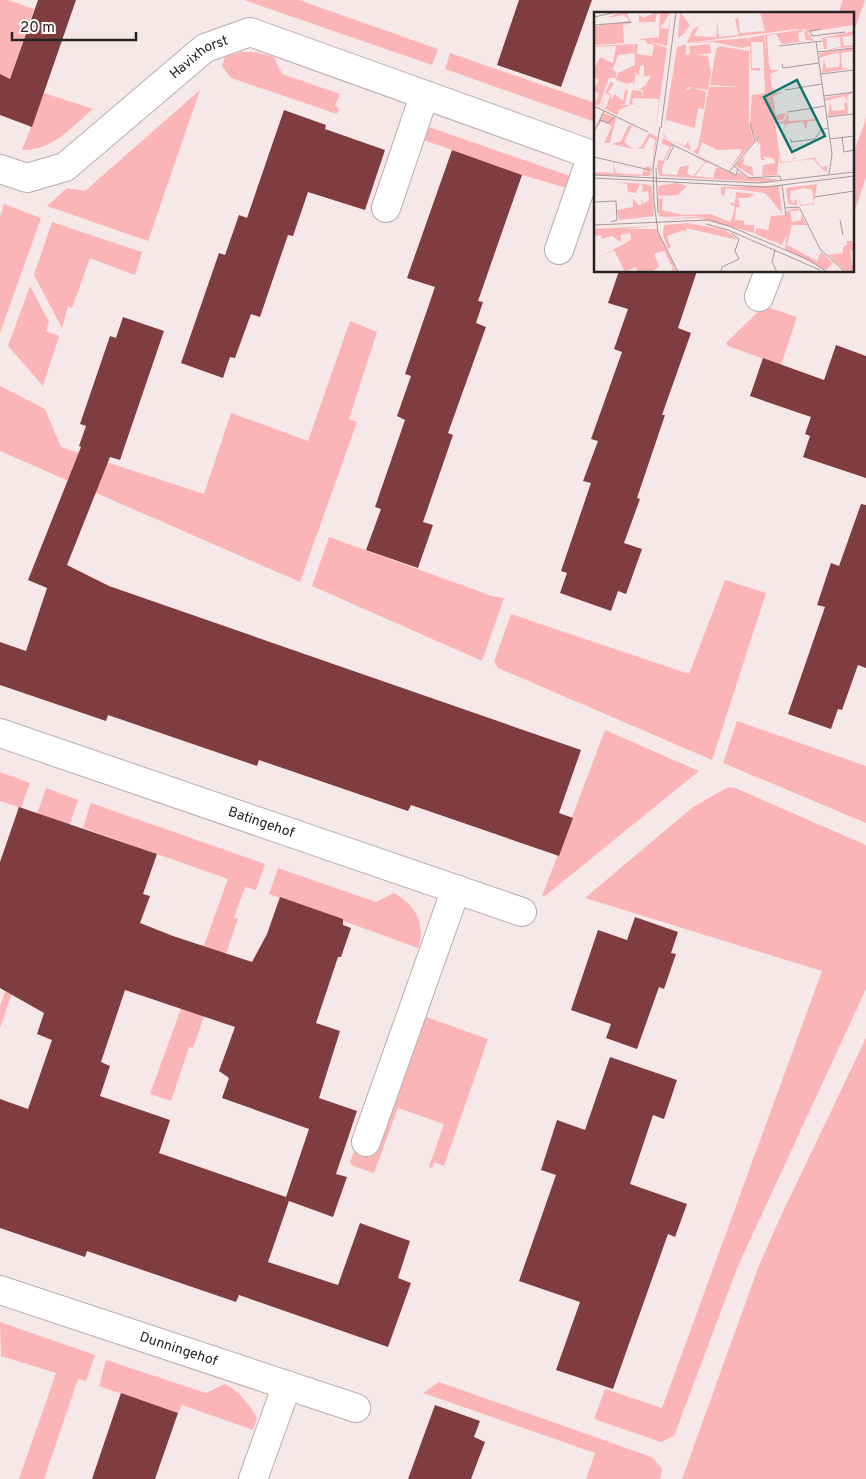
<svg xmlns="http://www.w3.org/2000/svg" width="866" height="1479" font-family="Overpass,sans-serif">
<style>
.green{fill:#fcb5b6}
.building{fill:#803d40;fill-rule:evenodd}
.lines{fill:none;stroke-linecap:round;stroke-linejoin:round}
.minor-casing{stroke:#baadad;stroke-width:30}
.minor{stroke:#fff;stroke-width:28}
.labels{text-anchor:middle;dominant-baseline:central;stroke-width:5;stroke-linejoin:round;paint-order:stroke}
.street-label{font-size:14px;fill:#282323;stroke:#fdf7f7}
.inset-road{fill:none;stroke:#a49999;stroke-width:1}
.view{fill:#0f766e;fill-opacity:0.15;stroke:#0f766e;stroke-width:2.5}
.inset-edge{fill:none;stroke:#282323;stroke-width:2.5}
</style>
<rect width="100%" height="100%" fill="#f6e8e8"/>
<path class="green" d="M0,0H8L34,9L10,79L0,76Z
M244,0H299L438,49L432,65Z
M843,0H865L852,36V14H838Z
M241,52H256L274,57L282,74L340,94L335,106L339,108L337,114L231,78L222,66L225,57Z
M450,53L595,103V122L445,69Z
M200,90L148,241L47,206L67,188L85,191Z
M44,93L93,109C72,127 52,151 22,150Z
M866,118V177L854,213L852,158Z
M423,125L570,176L567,188L522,175L421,139Z
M4,204L41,218L0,333V217Z
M52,222L142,252L135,275L90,258L72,308L68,306L62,328L34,275Z
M30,286L49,322L46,331L59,336L43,386L8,346Z
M764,306L797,317L781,365L728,346L726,343Z
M350,321L377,332L349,419L357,422L300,582L0,451V386L45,409L61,447L204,494L231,413L308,441Z
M329,537L492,596L504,598L482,661L312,586Z
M725,580L766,593L712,760L498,668L494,662L511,614L689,674Z
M737,721L866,766V823L723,763Z
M605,730L699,771L545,896H542Z
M0,772L30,783L21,808L0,801Z
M728,787L735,788L866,845V989L738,1266L674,1436L661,1442L594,1419L605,1389L662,1408L822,971L585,898L693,807Z
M46,788L78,800L0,1028V1006L6,989L37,814Z
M91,803L265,864L256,890L245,887L234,917L238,919L193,1048L189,1047L171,1101L150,1094L228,879L83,828Z
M278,868L376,902L394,893C416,905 426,924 418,948L269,894Z
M423,1016L488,1039L444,1166L434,1162L432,1168L429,1167L444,1124L398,1108L374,1173L353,1166L350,1162L356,1147L376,1153Z
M866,1038V1479H682L758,1268L779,1220Z
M0,1322L95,1355L86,1381L78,1379L44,1479H19L56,1373L1,1356Z
M106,1360L206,1393L225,1384C240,1392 249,1404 257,1418L253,1430L182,1405L178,1413L99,1386Z
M439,1382L646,1455L654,1459L662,1469L660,1479H586L595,1453L423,1393Z"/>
<path class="building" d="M38,0H76L32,127L0,115V74L10,79Z
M519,0H592L561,87L497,65Z
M284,110L326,125L325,129L385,150L365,210L308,192L293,236L288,235L260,317L251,314L235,358L230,357L223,378L181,363L219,253L225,255L239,215L247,218Z
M452,150L522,175L478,301L483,302L476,323L486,327L448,433L453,435L423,522L433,525L418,568L366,550L381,509L375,507L405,420L397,416L411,376L405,374L435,287L407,278Z
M619,271H697L678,328L691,333L662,415H665L637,498L640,499L624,543L642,549L626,594L618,591L611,611L560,593L567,573L561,571L591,483L583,481L598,441L591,439L622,352L614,349L628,309L608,303Z
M123,317L164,331L120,460L110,457L67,565L109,586L581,750L559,813L573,818L559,856L411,805L408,811L259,760L257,766L108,715L106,721L0,685V642L26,651L47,588L28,580L81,447L79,446L86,426L80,424L110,336L116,338Z
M836,345L866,356V478L803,457L810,436L805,434L811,417L750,396L763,358L824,380Z
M861,504L866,505V668L858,665L842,710L838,709L831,729L788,714L825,607L817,605L831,563L839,566Z
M19,807L157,854L143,894L150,896L140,923L173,936L252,962L267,934L280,897L343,919V925L351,928L341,957H338L316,1023L340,1031L319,1098L357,1111L336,1174L347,1177L333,1217L289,1201L268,1262L338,1285L360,1223L410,1241L398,1278L411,1283L388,1347L239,1295L236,1302L87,1251L85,1257L0,1228V1099L28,1109L52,1040L37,1034L44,1013L0,988V862ZM125,990L235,1027L219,1071L229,1078L222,1098L309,1129L286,1197L159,1153L170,1120L100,1096L110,1066L101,1062Z
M635,917L678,932L671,953L676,954L664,989L659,987L637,1049L606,1038L611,1024L571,1010L598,930L627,940Z
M610,1057L677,1080L664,1119L653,1115L630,1184L687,1204L675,1237L668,1234L613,1389L556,1370L580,1302L519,1281L556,1175L541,1170L557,1120L585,1130Z
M121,1393L178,1413L155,1479H92Z
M435,1405L480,1421L474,1437L485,1442L471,1479H408Z"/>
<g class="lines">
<defs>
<g id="minor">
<path id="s1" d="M0,169L27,178L65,167L205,48L250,32L595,156"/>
<path d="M386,208L424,96"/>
<path d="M559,250L592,155"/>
<path d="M759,297L769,271"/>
<path id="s2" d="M0,733L522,912"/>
<path d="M366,1142L456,889"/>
<path id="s3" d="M0,1290L356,1408"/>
<path d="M253,1479L287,1385"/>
</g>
</defs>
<use href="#minor" class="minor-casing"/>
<use href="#minor" class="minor"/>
</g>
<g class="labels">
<g class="street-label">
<text stroke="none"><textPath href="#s1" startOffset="242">Havixhorst</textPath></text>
<text stroke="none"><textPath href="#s2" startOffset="276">Batingehof</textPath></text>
<text stroke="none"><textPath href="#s3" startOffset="188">Dunningehof</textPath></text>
</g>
</g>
<g transform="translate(594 12)">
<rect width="260" height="260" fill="#f6e8e8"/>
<path d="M25,0H37L33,3L38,11L29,13L30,31L0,33L1,14L36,9L30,3L13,6ZM62,0H77L66,16L74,17L77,2L73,34L45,27L65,25L66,2H63L61,10H45V2L49,6ZM86,0L96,13L92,19L88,16L92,20L84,26ZM166,0H260V13L215,20L203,17L123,27V10L125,25L145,23L141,8L144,5L146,21L171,19ZM105,14L100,24L122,25L121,14L123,27L93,31L99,17ZM211,17L220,29L212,28L210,19L204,21L205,29H211L188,32L182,22L173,24L175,53L177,58H185L176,62L178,75L181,81L189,80L179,84L182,103L192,101L189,108H180V110L190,109L194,101L195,109L223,107L224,109H214L212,118L209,110L193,112L191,116L190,111L181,112L187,150L200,149L199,138L201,149L224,145L221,147L228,156L233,153V160L229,158L219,147L186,151L185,144L183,163L168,164L169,153L181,151L180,147L169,144L171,148H167L166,132L162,129L171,122L162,128L156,111L158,83L171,81L169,30H157L158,56H166V59L157,58L156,34L148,36L119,30L93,31L153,26L156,30L154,26L170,23L172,40L171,23ZM260,19V23L248,25L250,34L260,33V35L230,37L228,26ZM246,25L247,35L233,37L232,26ZM53,29L73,36L61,122L65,87L39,86L38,91L47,96L38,92L25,98L24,103L19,101L23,93H35L38,78L47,79L49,84V78L45,77L52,73L57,63L50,65V53L46,54L45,63L42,62V54L40,74L39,70L33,72L22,68L24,61L41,53L40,32H44L43,42L58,44L60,33L52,31ZM39,32L40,41L24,43L19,57L16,56L22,60V66H15L5,94L1,92L5,82L0,78L5,68L0,65V58L6,45L19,51L22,34L0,35V34ZM92,32V43L96,42L95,34L116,32L117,41L102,43L114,44L117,61L114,78L96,75L93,76L92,79L98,75L112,80L110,97L104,96L101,116L72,108L69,121L74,127L91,134L94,129L97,138L72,126L69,123L83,35ZM125,34L155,39V111L160,130L134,158L99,140L104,135L115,75H148L116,73L122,38ZM108,130L123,138L147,137L146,142L134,158L104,143ZM260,36V39L247,41L248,56H252L253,57L228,61L230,47L232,56L245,55L246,47L245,40L225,46L226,41ZM17,69L20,72L14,80L17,82V87L21,82L29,89L31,77L34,79L31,92L23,93L19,101L7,95L11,82L8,95L12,96L16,83L11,81ZM260,80L253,84L254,102L234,104L236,90L238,99L251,98L250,91L253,90L251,84L231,89V86ZM10,101L22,106L16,131H10L18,114L8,109L2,116ZM23,107L46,118L38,114L30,130L39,137L18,132L27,129L35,113ZM55,121L63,125L57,164V158L56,164L0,163V160L20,161L19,149L22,161L48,163L50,157L53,160L51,154L58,156L61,128L56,125L49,137L42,136L47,135ZM69,126L79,131L68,155V162L83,163L86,155L95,153L93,162L99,164L111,150L98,143L116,151H111L101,164L119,166L122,155L142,163L146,160L152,165L186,167L172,170L65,164L63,156L65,137L64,148L69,149L76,135L67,131L66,136ZM151,144L149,152L158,155L160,165L141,153ZM22,170L50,172L58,174L60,204L25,208L23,198L39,195V186L44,193H48L47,187L50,192L55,188L54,179L48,180L49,174L46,172L42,181L34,180L33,172ZM83,171L93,174L84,183L65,184V187L69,186L68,198L89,203L116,202L137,210L141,195L135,191H141L142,180L161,182L154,186H144L146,195H142L141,208L150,209V213H160V221L105,206L69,207L98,205L116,206L98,204L70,205L65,204L64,174ZM223,172L220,192L206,194L205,186L207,193L220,191L218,178L210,176L197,179L196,187L199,191L203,187V193L194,192L192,176ZM185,174L188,201L171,181L132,176L130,184L127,182V175ZM203,196L206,199H196L198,210L207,208V203L213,213H198L193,233L223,249L227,240L239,251L232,258L191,237L193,222L188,233L161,222L162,216L174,218L177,204L191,203L193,199ZM93,211L131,218L144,228L92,216V221L90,218L73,224L77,235L74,237L67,217L69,222L70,213ZM58,214L31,217H63L83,260H77L79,256L70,239L60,242L65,254L58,260H44L42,255L31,260L20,238L0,248L37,228L36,221L27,223V230L18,224L8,227L7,223L0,224V217ZM252,224L253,229H260V238L256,239L260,260H252L234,243L249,241V235L254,232H253Z" fill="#fcb5b6" fill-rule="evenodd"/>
<path class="inset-road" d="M0,5L23,0M0,13L37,10M227,17L216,19L218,24L251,20M222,29L238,142L235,162M185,34L228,29M224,40L260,36M188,52L189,56L225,51M227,62L260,58M191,78L228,72M230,84L260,80M0,94L54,120M194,100L231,94M233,105L260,102M6,108L14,111L21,104M156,111L161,129M66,115L59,156L60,190L64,220L84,260M67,116L82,0M0,120L10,99M248,125L250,140L260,138M197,127V130L221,127L227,118L234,116M236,127L260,124M77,132L142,163L144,157M0,145L56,158M73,148L80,133M140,154L165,125M62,156L64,201M135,160L140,154L155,166L186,164L187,169M0,163L165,171L260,160M0,166L172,175L260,164M188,173L192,204M220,185L260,179M0,190L22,189L23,208L17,210M191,196L205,195L226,237L251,260M246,208L249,223M112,212L134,218L226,258M0,213L114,208L135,214L215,248L233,260M181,238L178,250L183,260M127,260L128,255L145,247L141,239L145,227L137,221"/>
<path class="view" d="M203,68L231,124L198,140L170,85Z"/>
<rect width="260" height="260" class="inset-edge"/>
</g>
<path d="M12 32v8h124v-8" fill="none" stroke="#282323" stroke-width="2.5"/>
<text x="20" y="32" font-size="15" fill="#282323" stroke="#fdf7f7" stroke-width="4" paint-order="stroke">20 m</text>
</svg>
